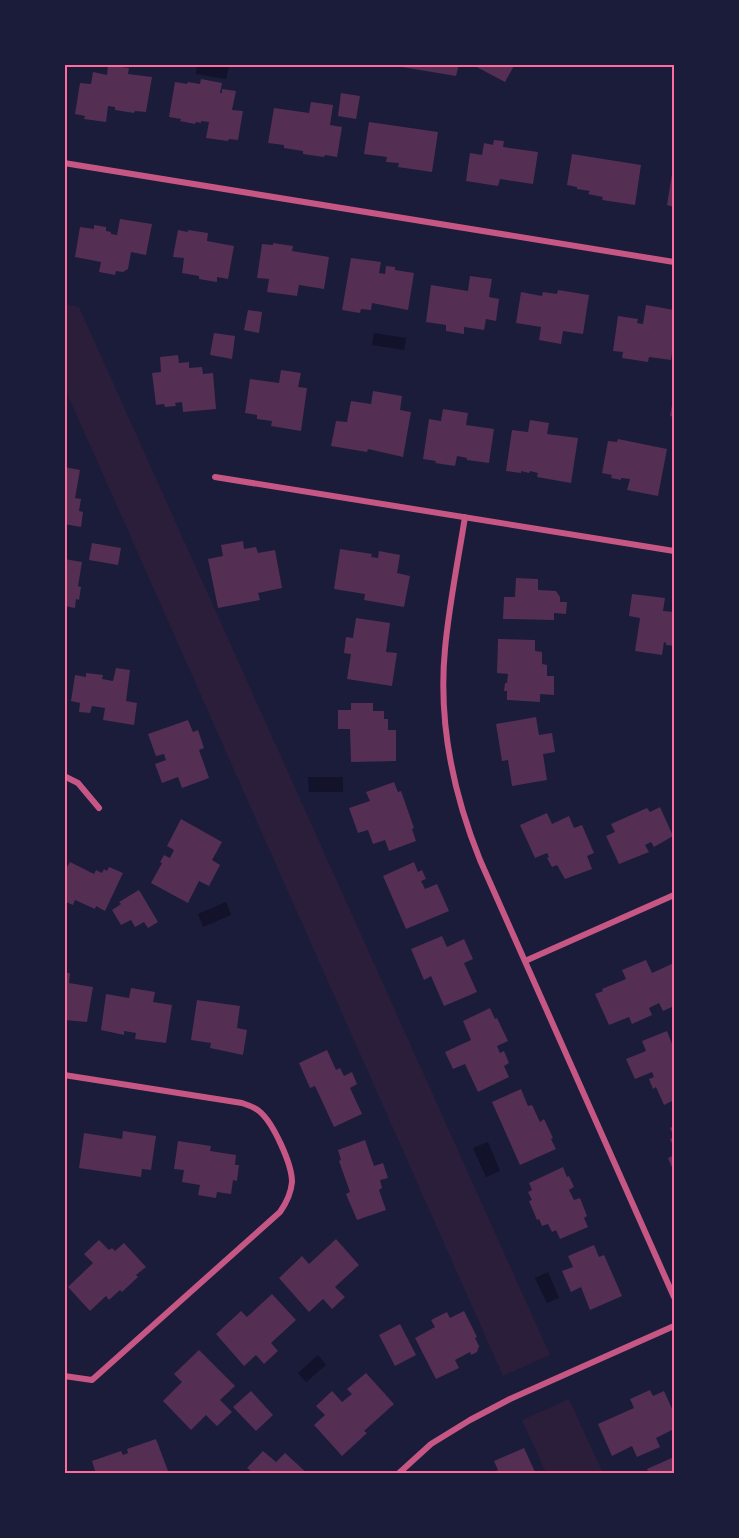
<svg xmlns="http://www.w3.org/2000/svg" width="739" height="1538" font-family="'Open Sans',sans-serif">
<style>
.green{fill:#2a1e3b}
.water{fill:#12122b}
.building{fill:#542f53}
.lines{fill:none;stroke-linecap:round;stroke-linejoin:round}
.minor{stroke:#c65784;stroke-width:6}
.neatline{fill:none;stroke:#ff6b9d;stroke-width:2}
</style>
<rect width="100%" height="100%" fill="#1b1b3a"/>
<path class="green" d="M65,304L79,307L550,1355L503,1376L65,389Z
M569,1399L603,1473H546L522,1420Z"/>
<path class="water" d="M197,65H229L226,79L196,74Z
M374,333L406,338L404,350L372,345Z
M308,777H343V792H309Z
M226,902L231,915L203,927L198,914Z
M488,1142L500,1171L486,1177L473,1148Z
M548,1272L559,1298L547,1303L535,1278Z
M318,1355L326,1365L306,1382L298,1373Z"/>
<path class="building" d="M396,64H459L456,76L396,66Z
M471,64H515L505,82Z
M108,65L129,68L128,74L152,77L146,112L135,111L134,113L115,110V107L108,106L106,122L84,119L85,116L75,114L80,83L91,84L93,72L107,75Z
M201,79L222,83L220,93H222V89L236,91L232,110L243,111L238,140L229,139L228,141L206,138L209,122L201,121V123L196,122L195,124L180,121L181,119L169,117L175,82L187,84L188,82L200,84Z
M341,93L360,96L356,119L338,116Z
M311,102L333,105L330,125L342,127L337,157L325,155L324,157L303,154V151L284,148V145L268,143L274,108L309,113Z
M369,122L438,132L432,172L398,167L399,163L386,162L387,157L364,154Z
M494,140L504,141L503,147L538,152L533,184L500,179L498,186L466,181L470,153L482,155L484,143L493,145Z
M572,154L641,165L635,205L602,200L603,197L588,194L590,191L577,189V187L567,185Z
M672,174H674V207L667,205Z
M120,219L152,224L146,255L131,252L128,269L123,272L116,271L115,275L99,272L101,262L75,257L80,227L94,229V225L106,227V231L111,232V234L117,235Z
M178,230L188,232V230L208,233L207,241L234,246L228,279L217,277V282L199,279V276L182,273L184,258L173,257Z
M273,243L293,246L292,251L329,257L324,289L299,285L297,296L267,292L269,279L257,278L262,244L273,245Z
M351,258L381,262L379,273L385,274L386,266L395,267V270L414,273L408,310L372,303L371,310L361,309L360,313L342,310Z
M470,276L492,279L489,297L499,299L496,321L486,319L484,330L464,327V334L446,331V325L426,322L431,285L468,291Z
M558,290L589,295L583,334L563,331L561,344L539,340L541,327L516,323L521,292L542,296L543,292L557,294Z
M646,305L674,310V335L671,360L649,357L648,362L622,358L623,352L613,351L618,316L638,319L637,323L643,324Z
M248,310L262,312L259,333L244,330Z
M214,333L235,336L232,359L210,355Z
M178,355L179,363L189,362V368L202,367L203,374L213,373L216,409L183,412L182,402L175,403L176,406L165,407L164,404L156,405L152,373L161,372L160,357Z
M281,370L301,373L298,387L307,388L301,431L271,426L272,421L257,419V415L245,413L250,379L279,383Z
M373,391L402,396L400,410L411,412L403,457L368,449L367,452L331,446L336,421L347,422L351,401L371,404Z
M672,405H674V417L670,416Z
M443,409L468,413L466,425L494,429L489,463L467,460V458L457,456L455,466L435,463L436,461L423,459L429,419L441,421Z
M530,420L549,423L547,434L578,438L571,483L537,477L538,473L530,471L529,473L521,471V473L506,471L512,430L528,432Z
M618,439L667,449L658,496L627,490L630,479L621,478V480L611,478L612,475L602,473L608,441L617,442Z
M64,467L80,470L75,498L81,499L79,511L83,512L81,527L64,524Z
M243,541L244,549L256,547L258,553L275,550L282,588L258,593L260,600L218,608L208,559L223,556L221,545Z
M92,543L121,548L118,565L89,560Z
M340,549L372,554L371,557L378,558L379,551L400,555L397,573L410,576L404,607L364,600L365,594L334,589Z
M64,559L82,562L78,586L81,587L79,600L76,599L75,608L64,606Z
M516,578L538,579V590L556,591L560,597V602H567L566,614L554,613V620L503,619L504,597H515Z
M632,594L665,598L663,611L674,612V646L666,645V643L664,642L662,655L635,651L640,618L629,616Z
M356,618L390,623L386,652L397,653L392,686L347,679L351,654L344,653L346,637L353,638Z
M498,639L535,640V651L542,652V664L547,665V676H554V695L540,694V702L507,700V691H504L505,683H507L508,674L497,673Z
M116,668L130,670L126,701L137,703L134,725L103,720L105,708L92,706L90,713L79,712L80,703L71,701L75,675L86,677V673L103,675L102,679L113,681Z
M351,703H373V711H384V719H388V730H396V761L351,762L350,729H338V710H351Z
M536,717L539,735L552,733L555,752L543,754L547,780L512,786L508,760L502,761L496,724Z
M188,720L193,732L198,730L204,748L199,750L209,778L182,788L178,777L162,783L155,764L166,760L164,754L156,756L148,734Z
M394,782L398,792L401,791L414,828L412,829L416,841L389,851L385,840L373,844L368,830L358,833L349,808L370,801L366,792Z
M660,807L673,836L654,847L651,842L645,845L649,852L619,864L606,836L615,832L611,824L647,808L650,812Z
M547,813L552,824L569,816L574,828L582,825L594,853L587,856L592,869L565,879L557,865L552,867L547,858L549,857L547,853L535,858L520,825Z
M181,819L222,842L212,860L220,865L209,886L199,881L188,903L151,883L162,863L160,862L164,855L170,858L174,850L167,846Z
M70,862L94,874L96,870L102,873L104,869L107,871L109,867L123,873L105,911L96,906L95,909L75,900L73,905L64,901V872Z
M414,862L418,872L422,870L426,879L421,881L425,889L437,884L449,911L406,929L383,876Z
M139,890L158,922L148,928L144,922L135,927L131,920L121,925L112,910L121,904L119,902Z
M442,936L447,947L464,939L473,959L464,963L477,992L444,1006L431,976L424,980L411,949Z
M646,960L652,973L674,963V1006L663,1011L659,1003L649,1008L652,1015L632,1024L629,1017L609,1025L595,994L603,991L602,989L626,979L622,970Z
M64,973H70L69,983L93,987L87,1022L64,1020Z
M131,988L155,992L153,1002L172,1005L166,1043L135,1039L136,1033L124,1031V1035L101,1030L106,994L129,998Z
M197,1000L240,1006L237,1028L247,1030L243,1055L210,1048L211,1043L191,1040Z
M490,1008L495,1019L497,1018L508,1041L497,1046L500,1053L504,1051L509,1063L504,1066L509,1077L478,1092L465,1064L453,1069L445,1052L471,1040L463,1021Z
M667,1031L674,1049V1100L664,1105L656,1087L653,1089L649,1079L654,1077L652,1072L635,1079L626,1059L646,1051L642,1041Z
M327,1050L336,1070L340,1068L344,1076L352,1072L357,1084L350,1088L362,1114L334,1127L315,1086L310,1088L299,1063Z
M521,1089L528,1106L532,1105L540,1122L544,1119L553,1138L551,1139L556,1149L520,1165L492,1102Z
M674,1126V1148L670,1139L674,1137L670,1128Z
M123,1131L156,1136L151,1170L142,1169L141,1177L79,1168L84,1133L122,1139Z
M365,1140L374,1166L383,1163L388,1178L380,1180L382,1188L379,1190L386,1210L357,1220L346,1194L350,1192L339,1161L341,1160L338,1150Z
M178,1141L211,1146L210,1151L236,1155L235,1165H239L237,1181L233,1180L231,1194L217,1192L216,1198L198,1195L200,1185L182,1182L184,1170L174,1169Z
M674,1155V1172L668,1158Z
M563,1167L567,1177L569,1176L574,1187L569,1190L574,1200L580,1198L587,1216L584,1218L588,1227L560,1239L556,1230L552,1232L548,1224L542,1226L539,1219L537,1220L529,1201L532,1200L528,1192L532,1190L529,1183Z
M336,1239L359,1265L335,1287L345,1297L332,1309L323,1299L309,1312L279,1278L302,1256L309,1264Z
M99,1240L109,1250L112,1248L115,1251L124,1243L146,1267L136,1275L138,1277L122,1292L120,1290L109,1300L106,1296L90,1311L68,1287L93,1263L84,1254Z
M594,1245L599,1257L604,1255L622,1296L590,1310L581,1287L571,1292L562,1271L573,1267L568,1256Z
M272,1294L296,1320L271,1343L278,1351L264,1364L256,1355L244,1366L216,1334L241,1311L247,1317Z
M464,1311L477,1337L475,1338L479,1346L477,1352L471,1355L470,1352L455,1360L459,1368L436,1379L415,1338L435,1327L431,1320L447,1312L450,1318Z
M400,1324L416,1355L395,1366L379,1335Z
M199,1350L235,1386L220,1400L232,1412L217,1426L206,1415L191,1430L163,1401L182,1382L174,1374Z
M366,1373L394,1404L364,1431L367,1433L342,1456L314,1425L325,1415L316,1406L332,1391L342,1402L352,1394L347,1389Z
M650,1390L653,1396L664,1391L674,1413V1429L656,1438L660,1447L637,1457L632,1446L612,1456L598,1424L634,1408L630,1399Z
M251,1391L273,1415L256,1431L233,1407Z
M156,1439L168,1471L160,1474H96L92,1461L121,1451L123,1455L128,1453L127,1449Z
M524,1448L536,1474H490L498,1470L494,1461Z
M263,1451L276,1462L285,1453L308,1474H251L252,1472L247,1468Z
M674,1457V1474H649L647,1469Z"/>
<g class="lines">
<path class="minor" d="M64,163L674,262
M215,477L674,551
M465,517C458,561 449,605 445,649C438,722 453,793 480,860L674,1297
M64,776L78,783L99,808
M525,961L674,895
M64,1075L242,1103C248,1105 254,1107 259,1111C273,1122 292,1164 292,1182C291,1193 287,1202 280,1212L92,1380L64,1376
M398,1474L431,1444L470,1420L510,1399L674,1326"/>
</g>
<rect width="739" height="1538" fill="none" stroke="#1b1b3a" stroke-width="132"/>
<rect x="66" y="66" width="607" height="1406" class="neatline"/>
</svg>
